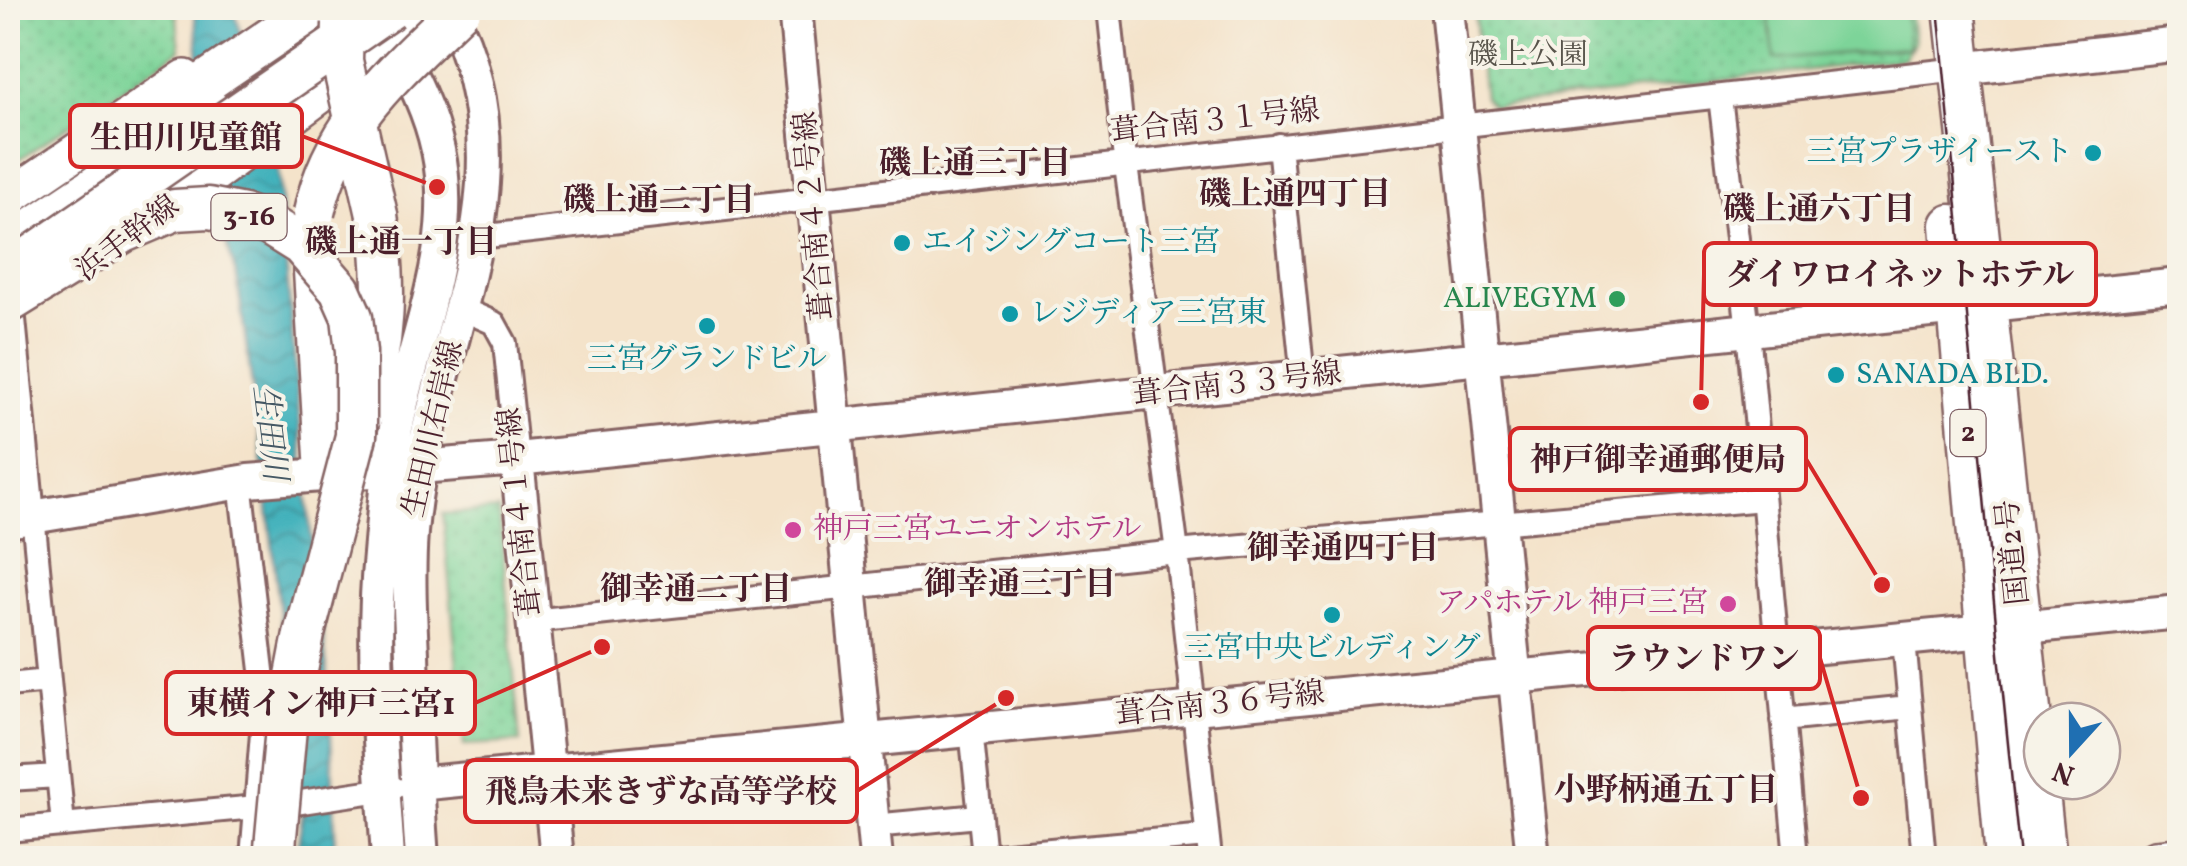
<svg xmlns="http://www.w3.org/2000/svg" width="2187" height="866" font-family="Vollkorn,'Noto Serif JP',serif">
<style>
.park{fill:url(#park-dots);stroke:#647a62;stroke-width:2.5}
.garden{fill:#7dd499;stroke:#647a62;stroke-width:2.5}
.water{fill:url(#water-waves);stroke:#466873;stroke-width:2.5}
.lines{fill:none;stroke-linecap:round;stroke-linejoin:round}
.street-casing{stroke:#866463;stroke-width:28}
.secondary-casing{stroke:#866463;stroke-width:38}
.primary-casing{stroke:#866463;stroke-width:40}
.highway-casing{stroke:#866463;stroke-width:45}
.street{stroke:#fff;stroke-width:22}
.secondary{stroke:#fff;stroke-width:32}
.primary{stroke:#fff;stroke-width:35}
.highway{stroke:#fff;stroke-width:40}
.tram{stroke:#4a1f2b;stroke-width:2.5}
.highway-bridge-casing{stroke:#866463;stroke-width:45;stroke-linecap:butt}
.highway-bridge{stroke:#fff;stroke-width:40}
.culture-dot{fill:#0f9aa8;stroke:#f7f3e8;stroke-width:4}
.leisure-dot{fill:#2e9e5b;stroke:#f7f3e8;stroke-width:4}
.hotel-dot{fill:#d1479c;stroke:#f7f3e8;stroke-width:4}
.labels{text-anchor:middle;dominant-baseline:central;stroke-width:8;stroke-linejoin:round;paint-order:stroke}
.shield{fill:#f7f3e8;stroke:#7e5f64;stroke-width:2.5}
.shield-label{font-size:28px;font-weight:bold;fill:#4a1f2b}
.park-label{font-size:30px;fill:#59554c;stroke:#f7f3e8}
.street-label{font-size:30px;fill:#4a1f2b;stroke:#f7f3e8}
.culture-label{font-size:30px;fill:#0d838f;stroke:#f7f3e8;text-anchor:start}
.leisure-label{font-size:30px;fill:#27864d;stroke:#f7f3e8;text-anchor:end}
.hotel-label{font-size:30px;fill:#b23c85;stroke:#f7f3e8;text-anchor:start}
.neighbourhood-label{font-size:32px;font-weight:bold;fill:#4a1f2b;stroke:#f7f3e8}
.water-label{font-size:32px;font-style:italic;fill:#465965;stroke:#f7f3e8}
.leader{fill:none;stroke:#d62828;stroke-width:4}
.callout-dot{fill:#d62828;stroke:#f7f3e8;stroke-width:4}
.callout{fill:#f7f3e8;stroke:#d62828;stroke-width:4}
.callout-label{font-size:32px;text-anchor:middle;font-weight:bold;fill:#4a1f2b}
</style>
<defs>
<pattern id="park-dots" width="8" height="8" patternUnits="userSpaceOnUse" patternTransform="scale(2.5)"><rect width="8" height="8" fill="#7dd499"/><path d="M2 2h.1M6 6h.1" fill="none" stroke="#6eb684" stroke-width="1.8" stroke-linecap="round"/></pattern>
<pattern id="water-waves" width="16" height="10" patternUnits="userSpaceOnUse" patternTransform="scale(2.5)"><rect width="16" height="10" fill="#41b1bb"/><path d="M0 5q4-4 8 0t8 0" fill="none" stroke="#388f98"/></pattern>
</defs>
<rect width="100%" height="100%" fill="#f7f3e8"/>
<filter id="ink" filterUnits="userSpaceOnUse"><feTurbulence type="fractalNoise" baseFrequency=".01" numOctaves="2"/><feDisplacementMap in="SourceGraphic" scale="20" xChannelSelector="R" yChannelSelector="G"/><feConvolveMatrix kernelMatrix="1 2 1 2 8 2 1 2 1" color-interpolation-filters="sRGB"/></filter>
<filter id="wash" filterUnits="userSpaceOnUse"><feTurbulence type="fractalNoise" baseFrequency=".0048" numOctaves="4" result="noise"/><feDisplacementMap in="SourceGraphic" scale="40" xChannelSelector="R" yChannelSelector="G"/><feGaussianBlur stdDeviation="2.25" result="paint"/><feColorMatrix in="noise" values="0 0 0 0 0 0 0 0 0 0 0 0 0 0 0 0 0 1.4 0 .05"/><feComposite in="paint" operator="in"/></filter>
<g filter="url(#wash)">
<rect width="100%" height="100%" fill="#f4e3ca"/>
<path class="park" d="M8,8H176L180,50L8,167Z
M1474,8H1910L1914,43L1903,59L1493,107L1484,97Z
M499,510L520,742L464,745L443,514Z"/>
<path class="garden" d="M1769,8H1905L1909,48L1774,59Z"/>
<path class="water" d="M194,8H234L278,170L305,481L329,688L335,832L333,858H296L302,817L298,767L262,457L237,278L213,196Z"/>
</g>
<g filter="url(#ink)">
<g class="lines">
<defs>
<path id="street" d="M1109,8L1124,150L1177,552L1210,858
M1720,97L1748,330L1796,858
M1279,145L1303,378
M478,237L1960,69
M462,309L494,323L505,343L517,459
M14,319L63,825
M240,482L265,696L252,858
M532,621L1177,552L1763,499
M1904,641L1924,858
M8,685L49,681
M1783,720L1909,707
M971,729L984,856
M8,779L58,776
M873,826L979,816
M8,830L288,804L394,788
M962,858L1207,836"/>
<path id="secondary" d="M795,8L876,858
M1447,8L1533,858
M1960,69L2180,44
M517,459L557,858
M8,521L248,481L517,459L2180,285
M417,784L2180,612
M388,858C382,758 370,654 380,554C384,506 388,458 400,411C420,325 457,239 438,150C430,112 413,79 395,44
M422,858C417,790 414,722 412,654C410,614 408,572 411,532C426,354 541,184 448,8"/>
<path id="primary" d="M8,198L185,78
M155,218L438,8
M2156,858L2180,856"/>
<path id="highway" d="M1954,8L2046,858
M163,111L315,8
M1951,225L2006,858
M312,237L326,473
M8,245L210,110
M363,414C386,345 387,286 377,215"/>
</defs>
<use href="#street" class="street-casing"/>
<use href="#secondary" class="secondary-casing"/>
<use href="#primary" class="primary-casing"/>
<use href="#highway" class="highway-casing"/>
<use href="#street" class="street"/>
<use href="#secondary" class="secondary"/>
<use href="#primary" class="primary"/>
<use href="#highway" class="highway"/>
<path class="tram" d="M1938,8C1966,291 1989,575 2020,858"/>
<defs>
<path id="highway-bridge" d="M343,23L342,61L377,215
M314,213C333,122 398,70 461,8
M25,261L391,8
M8,303L123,232L175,210L209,208L244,215L269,225L301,245L340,290L352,317L356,352V436L304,634L286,728L274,858"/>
</defs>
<use href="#highway-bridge" class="highway-bridge-casing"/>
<use href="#highway-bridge" class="highway-bridge"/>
</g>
</g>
<g class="culture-dot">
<circle cx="2093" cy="153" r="10"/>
<circle cx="902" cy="243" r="10"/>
<circle cx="1010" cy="314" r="10"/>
<circle cx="707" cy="326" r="10"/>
<circle cx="1836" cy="375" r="10"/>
<circle cx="1332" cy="615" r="10"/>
</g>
<circle class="leisure-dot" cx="1617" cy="299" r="10"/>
<g class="hotel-dot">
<circle cx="793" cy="530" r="10"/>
<circle cx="1728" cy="604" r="10"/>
</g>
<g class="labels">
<g class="shield">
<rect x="211.5" y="194" width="75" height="46" rx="8"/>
<rect x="1950.5" y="410" width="35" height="46" rx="8"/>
</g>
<g class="shield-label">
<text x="249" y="217">3-16</text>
<text x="1968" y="433">2</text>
</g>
<g class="park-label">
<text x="1528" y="56">磯上公園</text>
</g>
<g class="street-label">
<text transform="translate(1215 122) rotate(-6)">葺合南３１号線</text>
<text transform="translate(815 216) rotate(-95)">葺合南４２号線</text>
<text transform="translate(128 239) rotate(-37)">浜手幹線</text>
<text transform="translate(1237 385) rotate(-6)">葺合南３３号線</text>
<text transform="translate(434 429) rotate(-77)">生田川右岸線</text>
<text transform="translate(521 512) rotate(-96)">葺合南４１号線</text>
<text transform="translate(2014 552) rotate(-96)">国道2号</text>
<text transform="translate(1220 705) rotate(-6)">葺合南３６号線</text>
</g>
<g class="culture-label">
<text x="2073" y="153" text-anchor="end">三宮プラザイースト</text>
<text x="922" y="243">エイジングコート三宮</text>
<text x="1030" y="314">レジディア三宮東</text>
<text x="707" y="360" text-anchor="middle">三宮グランドビル</text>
<text x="1856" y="375">SANADA BLD.</text>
<text x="1332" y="649" text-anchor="middle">三宮中央ビルディング</text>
</g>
<g class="leisure-label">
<text x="1597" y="299">ALIVEGYM</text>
</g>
<g class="hotel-label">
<text x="813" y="530">神戸三宮ユニオンホテル</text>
<text x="1708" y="604" text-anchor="end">アパホテル 神戸三宮</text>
</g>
<g class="neighbourhood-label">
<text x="975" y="165">磯上通三丁目</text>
<text x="1295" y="196">磯上通四丁目</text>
<text x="659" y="202">磯上通二丁目</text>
<text x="1819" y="211">磯上通六丁目</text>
<text x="401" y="244">磯上通一丁目</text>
<text x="1343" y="550">御幸通四丁目</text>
<text x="1020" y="586">御幸通三丁目</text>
<text x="696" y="591">御幸通二丁目</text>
<text x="1666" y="792">小野柄通五丁目</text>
</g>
<g class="water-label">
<text transform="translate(268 433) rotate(83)">生田川</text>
</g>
</g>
<path class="leader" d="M437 187L302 136M1701 402L1704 274M1882 585L1806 459M1861 798L1820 658M602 647L475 703M1006 698L857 791"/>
<g class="callout-dot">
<circle cx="437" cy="187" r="10"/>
<circle cx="1701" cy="402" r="10"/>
<circle cx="1882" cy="585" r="10"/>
<circle cx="1861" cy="798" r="10"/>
<circle cx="602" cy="647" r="10"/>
<circle cx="1006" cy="698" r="10"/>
</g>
<g class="callout">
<rect x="70" y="105" width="232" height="62" rx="10"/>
<rect x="1704" y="243" width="392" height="62" rx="10"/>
<rect x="1510" y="428" width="296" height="62" rx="10"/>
<rect x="1588" y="627" width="232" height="62" rx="10"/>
<rect x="166" y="672" width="309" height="62" rx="10"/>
<rect x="465" y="760" width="392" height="62" rx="10"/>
</g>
<g class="callout-label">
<text x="186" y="148">生田川児童館</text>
<text x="1900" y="285">ダイワロイネットホテル</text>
<text x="1658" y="470">神戸御幸通郵便局</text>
<text x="1704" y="669">ラウンドワン</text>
<text x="321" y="714">東横イン神戸三宮1</text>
<text x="661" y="802">飛鳥未来きずな高等学校</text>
</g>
<rect width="2187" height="866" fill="none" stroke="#f7f3e8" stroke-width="40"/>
<g transform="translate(2072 751) rotate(201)"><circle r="48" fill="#f7f3e8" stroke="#b29e9c" stroke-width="2.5"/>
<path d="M0-8L18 38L0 25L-18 38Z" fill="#1f6fb2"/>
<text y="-15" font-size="28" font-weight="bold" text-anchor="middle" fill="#4a1f2b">N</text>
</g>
</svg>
